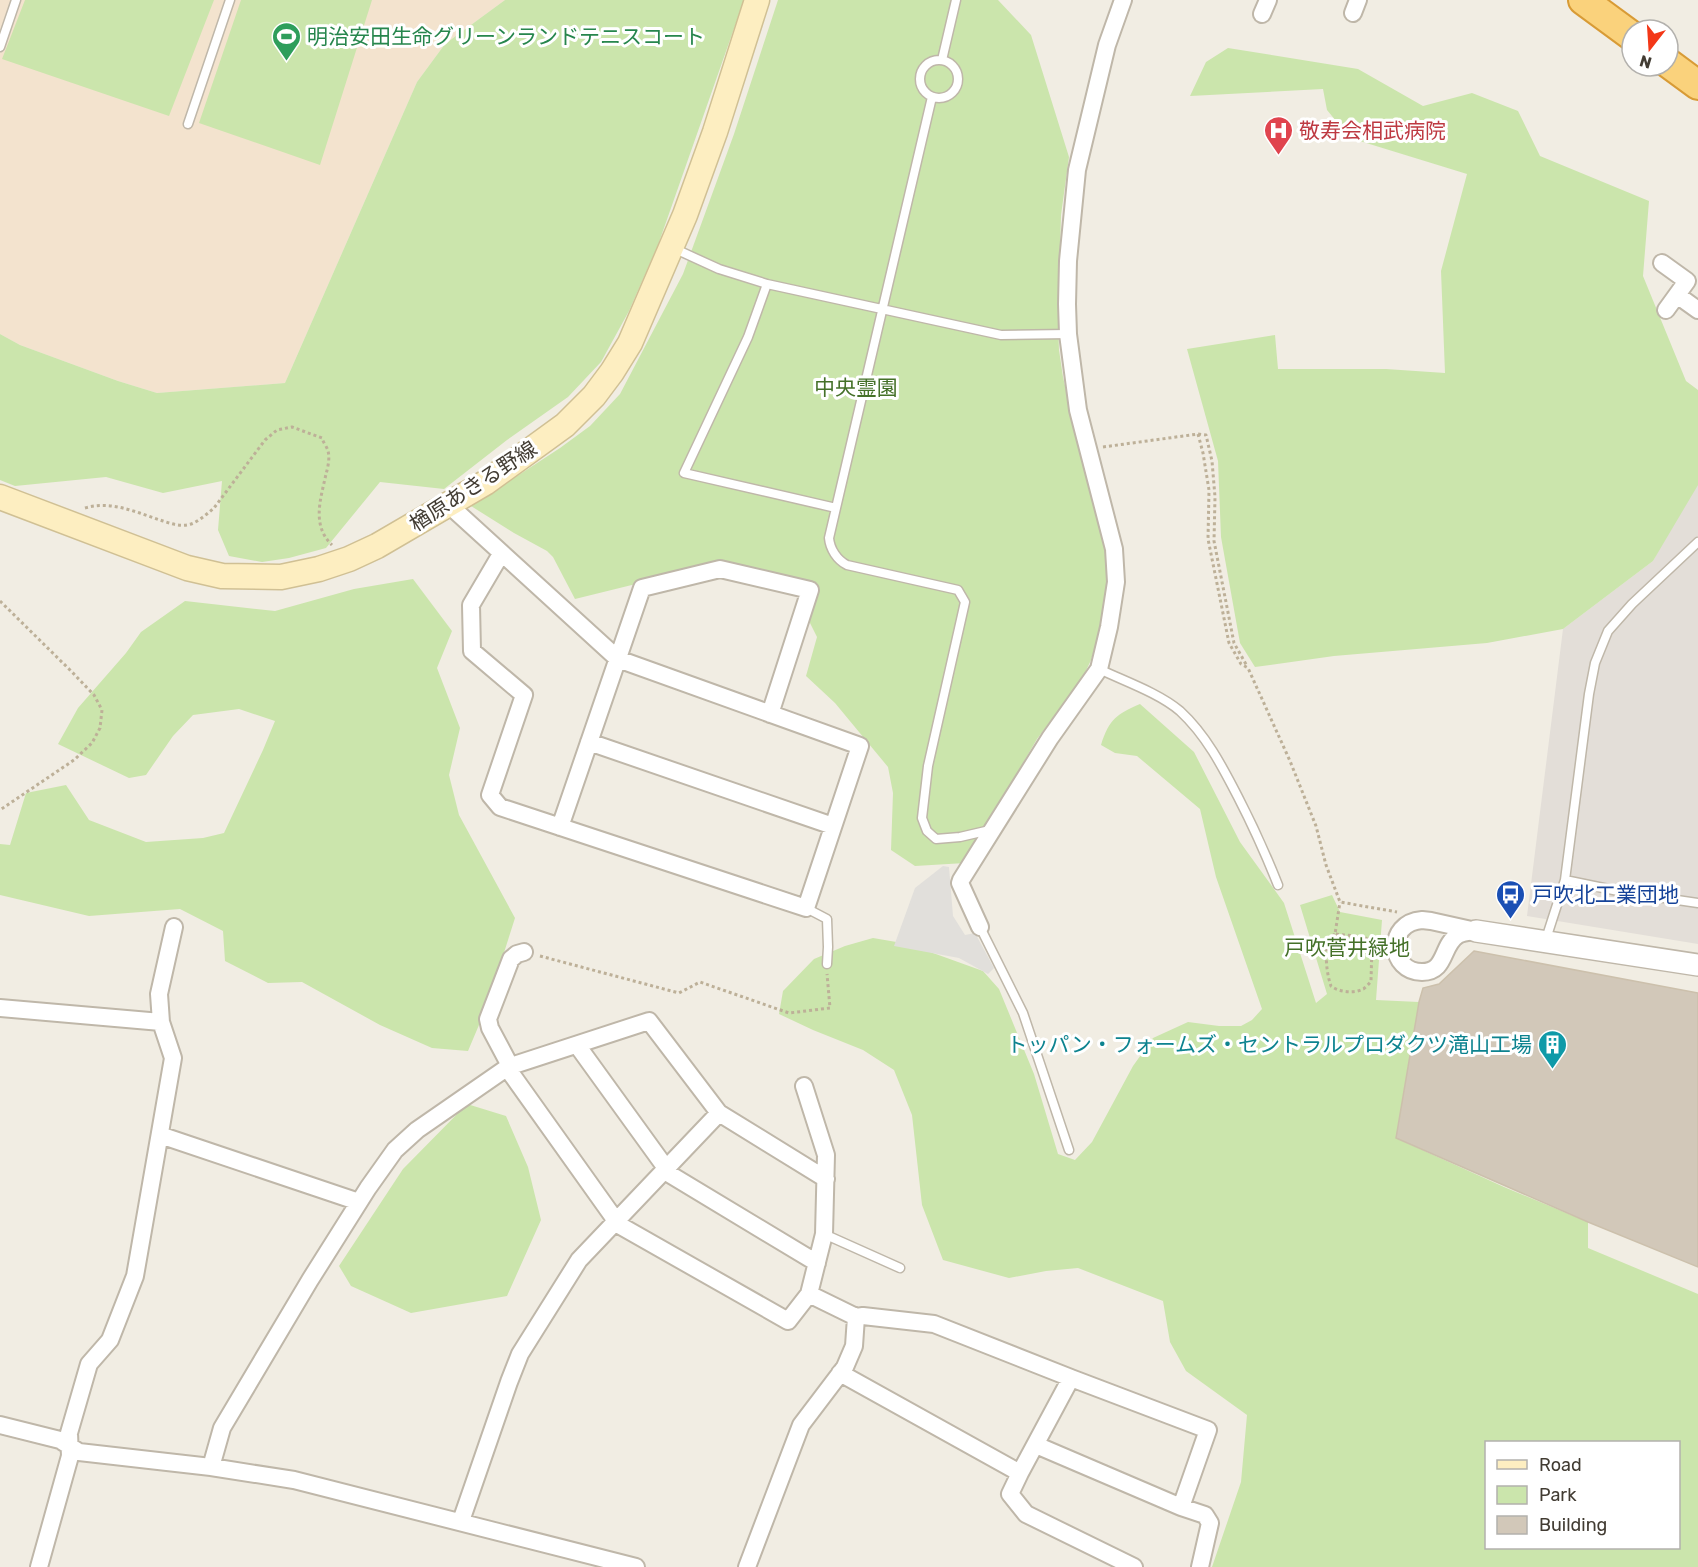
<svg xmlns="http://www.w3.org/2000/svg" width="1698" height="1567" font-family="Rubik,'Noto Sans JP',sans-serif">
<style>
.commercial{fill:#f3e3ce}
.industrial{fill:#e3ded8}
.green{fill:#cbe5ac;fill-rule:evenodd}
.parking{fill:#e1dfdb}
.building{fill:#d2c8b9;stroke:#ccc0ac;stroke-width:1.5}
.lines{fill:none;stroke-linecap:round;stroke-linejoin:round}
.service-casing{stroke:#bfb7a9;stroke-width:11}
.minor-casing{stroke:#bfb7a9;stroke-width:20}
.tertiary-casing{stroke:#bfb7a9;stroke-width:24}
.secondary-casing{stroke:#d0c094;stroke-width:27}
.trunk-casing{stroke:#d89b36;stroke-width:32}
.path{stroke:#bdb098;stroke-width:3;stroke-dasharray:3 3;stroke-linecap:butt}
.service{stroke:#fff;stroke-width:8}
.minor{stroke:#fff;stroke-width:16}
.tertiary{stroke:#fff;stroke-width:21}
.secondary{stroke:#fdeec1;stroke-width:24}
.trunk{stroke:#fad27c;stroke-width:28}
.labels{text-anchor:middle;dominant-baseline:central;stroke-width:6;stroke-linejoin:round;paint-order:stroke}
.leisure-label{font-size:21px;fill:#27864d;stroke:#fff;text-anchor:start}
.health-label{font-size:21px;fill:#be3a42;stroke:#fff;text-anchor:start}
.park-label{font-size:21px;fill:#457129;stroke:#fff}
.street-label{font-size:21px;fill:#423c33;stroke:#fff}
.transit-label{font-size:21px;fill:#164399;stroke:#fff;text-anchor:start}
.culture-label{font-size:21px;fill:#0d838f;stroke:#fff;text-anchor:end}
</style>
<rect width="100%" height="100%" fill="#f1ede3"/>
<path class="commercial" d="M0,0H505L445,44L417,82L285,383L157,393L118,381L20,345L0,334Z"/>
<path class="industrial" d="M1698,473V944L1527,916L1563,629L1653,561Z"/>
<path class="green" d="M25,0H214L169,116L2,59Z
M241,0H372L320,165L199,123Z
M505,0H744L658,245L629,311L601,362L568,397L507,440L444,489L380,482L326,548L289,558L262,562L229,556L218,530L222,481L163,493L106,477L15,486L0,480V334L20,345L118,381L157,393L285,383L417,82L445,44Z
M778,0H998L1031,35L1069,157L1061,215L1058,325L1059,350L1063,377L1088,485L1107,548L1108,584L1103,619L1091,660L1082,679L1037,739L965,863L915,866L891,850L893,793L888,767L835,703L806,676L817,637L805,613L815,589L721,563L575,599L553,557L547,551L514,533L471,506L560,448L590,426L620,394L683,274L734,134Z
M1228,48L1358,69L1423,106L1472,93L1518,111L1540,156L1649,201L1643,276L1686,381L1698,390V485L1653,561L1563,629L1487,643L1334,656L1255,667L1240,643L1221,537L1218,461L1187,349L1275,335L1278,369H1386L1445,373L1441,271L1467,174L1350,138L1327,110L1323,89L1190,96L1206,62Z
M413,579L452,631L437,668L460,728L449,775L459,815L515,918L487,1006L468,1051L432,1048L380,1025L302,982L268,983L225,961L223,931L180,909L89,916L0,895V844L10,845L26,793L66,785L89,820L146,842L203,838L224,833L263,750L275,721L239,709L193,715L173,736L146,775L129,778L58,744L78,708L126,653L141,632L185,601L275,611L354,589Z
M1140,704L1194,752L1240,842L1284,903L1316,1003L1327,994L1300,905L1332,895L1340,912L1382,920L1376,1000L1419,1002L1396,1138L1504,1187L1588,1222V1248L1698,1294V1567H1212L1241,1482L1247,1415L1186,1371L1170,1342L1163,1301L1078,1268L1046,1271L1009,1278L943,1260L922,1205L912,1115L894,1070L863,1050L813,1030L779,1014L783,991L814,959L845,946L873,938L908,944L983,971L999,989L1034,1074L1058,1154L1075,1160L1092,1142L1133,1066L1153,1038L1188,1022L1219,1026H1241L1252,1020L1262,1009L1216,877L1200,809L1137,756L1115,753L1101,745C1109,719 1117,714 1140,704ZM1486,1442H1678V1548H1486Z
M467,1104L506,1116L528,1167L541,1220L507,1296L411,1313L351,1286L339,1266L403,1169Z"/>
<path class="parking" d="M943,866L949,867L953,916L965,935L975,933L994,968L988,974L959,958L894,946L915,888Z"/>
<path class="building" d="M1474,951L1698,993V1267L1588,1222L1396,1138L1419,1002L1423,988L1439,984Z"/>
<g class="lines">
<defs>
<path id="service" d="M0,47L16,0
M942,60L956,0
M920 79a19 19 0 1 1 38 0a19 19 0 1 1-38 0Z
M932,97L829,538C830,549 837,560 847,565L958,590L965,602L928,766L922,818L927,831L936,839L960,837L990,830
M188,124L230,0
M673,248L719,269L767,284L1001,335L1068,334
M767,284L748,337L684,473L836,508
M1698,542L1632,604L1608,631L1595,663L1589,694L1565,880L1623,892L1698,903
M1099,669C1124,681 1159,693 1180,711C1206,735 1222,766 1238,797C1253,826 1266,855 1278,885
M806,908L827,919L828,947L827,964
M980,927L1023,1013L1069,1150
M1545,942L1565,880
M824,1234L900,1268"/>
<path id="minor" d="M1353,13L1358,0
M1262,14L1268,0
M1662,263L1687,281L1666,310
M1677,295L1698,310
M448,504L618,659L860,746L806,908L500,807L490,795L524,695L472,651L471,605L501,554
M589,742L833,826
M560,827L642,588L720,569L810,590L770,714
M1422,920L1431,921L1476,931C1470,932 1463,932 1458,935C1441,945 1447,972 1422,972C1389,972 1385,923 1422,920Z
M980,927L960,883L961,880L1050,738L1099,669L1109,627L1116,582L1114,549L1078,410L1068,334L1067,304L1068,261L1077,170L1107,45L1123,0
M524,952L517,954L511,959L488,1019L490,1028L507,1060L510,1072L619,1225L788,1321L809,1294L856,1317L863,1316L934,1324L1071,1378L1020,1473L1010,1494L1026,1514L1134,1567
M0,1008L161,1022
M577,1045L671,1175L817,1263
M804,1086L826,1155L824,1234L809,1294
M719,1113L826,1179
M160,1135L359,1202
M840,1373L1020,1473
M0,1425L60,1440L79,1452L211,1467L294,1480L636,1567
M1036,1445L1181,1507L1208,1430L1071,1378
M211,1467L222,1428L310,1280L368,1188L395,1150L417,1130L508,1067L649,1021L719,1113L579,1260L520,1354L509,1382L461,1521
M1181,1507L1205,1515L1210,1523L1200,1567
M39,1567L70,1456L69,1433L89,1364L110,1340L135,1276L173,1058L161,1022L159,994L174,927
M747,1567L801,1425L845,1367L854,1346L856,1317"/>
<path id="tertiary" d="M1476,931L1698,965"/>
<path id="secondary" d="M0,497L187,568L222,576L281,577L319,569L349,559L377,546L485,483L565,425L594,396L612,372L630,343L685,215L715,132L757,0"/>
<path id="trunk" d="M1583,0L1632,36
M1668,63L1698,85"/>
</defs>
<use href="#service" class="service-casing"/>
<use href="#minor" class="minor-casing"/>
<use href="#tertiary" class="tertiary-casing"/>
<use href="#secondary" class="secondary-casing"/>
<use href="#trunk" class="trunk-casing"/>
<path class="path" d="M1198,434L1203,453L1209,490L1208,539L1229,643L1241,664L1248,668L1290,761L1316,826L1326,865L1340,902L1397,912
M1103,447L1198,434L1206,435L1212,461L1215,497L1214,541L1234,643L1247,666
M85,508C112,500 138,513 163,521C172,524 181,527 191,524C199,521 207,514 214,508L265,440L277,430L292,427L322,438C323,442 327,447 328,451C330,458 328,467 326,474C321,498 311,525 332,545
M0,601L71,671L94,695L102,710L100,728L92,743L74,760L0,810
M1335,934L1328,939C1325,953 1326,972 1331,986C1339,992 1353,994 1363,989C1364,989 1371,982 1371,981L1372,945L1365,937L1335,934L1340,902
M540,956L679,993L700,982L789,1013L830,1008L827,974"/>
<use href="#service" class="service"/>
<use href="#minor" class="minor"/>
<use href="#tertiary" class="tertiary"/>
<use href="#secondary" class="secondary"/>
<use href="#trunk" class="trunk"/>
</g>
<defs>
<symbol id="stadium-pin" viewBox="-11 -11 22 30"><path d="M0 17L-7.5 6A9.5 9.5 0 1 1 7.5 6Z" fill="#2e9e5b" stroke="#fff"/><path d="M0-5a6.5 5 0 1 0 0 10a6.5 5 0 1 0 0-10ZM-3.5-1.8h7v3.6h-7Z" fill="#fff"/></symbol>
<symbol id="hospital-pin" viewBox="-11 -11 22 30"><path d="M0 17L-7.5 6A9.5 9.5 0 1 1 7.5 6Z" fill="#e0444e" stroke="#fff"/><path d="M-5-5h3v3.5h4V-5h3V5h-3V1.5h-4V5h-3Z" fill="#fff"/></symbol>
<symbol id="bus-pin" viewBox="-11 -11 22 30"><path d="M0 17L-7.5 6A9.5 9.5 0 1 1 7.5 6Z" fill="#1a4fb4" stroke="#fff"/><path d="M-5-6H5V4H4V6H2V4H-2V6H-4V4H-5ZM-3.5-4V0h7V-4ZM-3.5 1.2v1.5H-2V1.2ZM2 1.2v1.5H3.5V1.2Z" fill="#fff"/></symbol>
<symbol id="building-pin" viewBox="-11 -11 22 30"><path d="M0 17L-7.5 6A9.5 9.5 0 1 1 7.5 6Z" fill="#0f9aa8" stroke="#fff"/><path d="M-4-6H4V6H1V3H-1V6H-4ZM-2.5-4.3h1.7v1.8h-1.7ZM.8-4.3h1.7v1.8H.8ZM-2.5-1h1.7V.8h-1.7ZM.8-1h1.7V.8H.8Z" fill="#fff"/></symbol>
</defs>
<g fill-rule="evenodd">
<use href="#stadium-pin" x="270" y="20" width="33" height="45"/>
<use href="#hospital-pin" x="1262" y="114" width="33" height="45"/>
<use href="#bus-pin" x="1494" y="878" width="33" height="45"/>
<use href="#building-pin" x="1536" y="1028" width="33" height="45"/>
</g>
<g class="labels">
<g class="leisure-label">
<text x="307" y="36">明治安田生命グリーンランドテニスコート</text>
</g>
<g class="health-label">
<text x="1299" y="130">敬寿会相武病院</text>
</g>
<g class="park-label">
<text x="856" y="387">中央霊園</text>
<text x="1347" y="947">戸吹菅井緑地</text>
</g>
<g class="street-label">
<text transform="translate(473 486) rotate(-33)">楢原あきる野線</text>
</g>
<g class="transit-label">
<text x="1532" y="894">戸吹北工業団地</text>
</g>
<g class="culture-label">
<text x="1532" y="1044">トッパン・フォームズ・セントラルプロダクツ滝山工場</text>
</g>
</g>
<rect x="1485" y="1441" width="195" height="108" fill="#ffffff" stroke="#b3b1ad" stroke-width="1.5"/>
<rect x="1497" y="1460" width="30" height="9" fill="#fdeec1" stroke="#b3b1ad" stroke-width="1.5"/>
<text x="1539" y="1471" font-size="18" fill="#423c33">Road</text>
<rect x="1497" y="1486" width="30" height="18" fill="#cbe5ac" stroke="#b3b1ad" stroke-width="1.5"/>
<text x="1539" y="1501" font-size="18" fill="#423c33">Park</text>
<rect x="1497" y="1516" width="30" height="18" fill="#d2c8b9" stroke="#b3b1ad" stroke-width="1.5"/>
<text x="1539" y="1531" font-size="18" fill="#423c33">Building</text>
<g transform="translate(1650 48) rotate(197)"><circle r="28" fill="#ffffff" stroke="#b3b1ad" stroke-width="1.5"/>
<path d="M0-4.5L10 22L0 15L-10 22Z" fill="#f33717"/>
<text y="-9" font-size="16" font-weight="bold" text-anchor="middle" fill="#423c33">N</text>
</g>
</svg>
